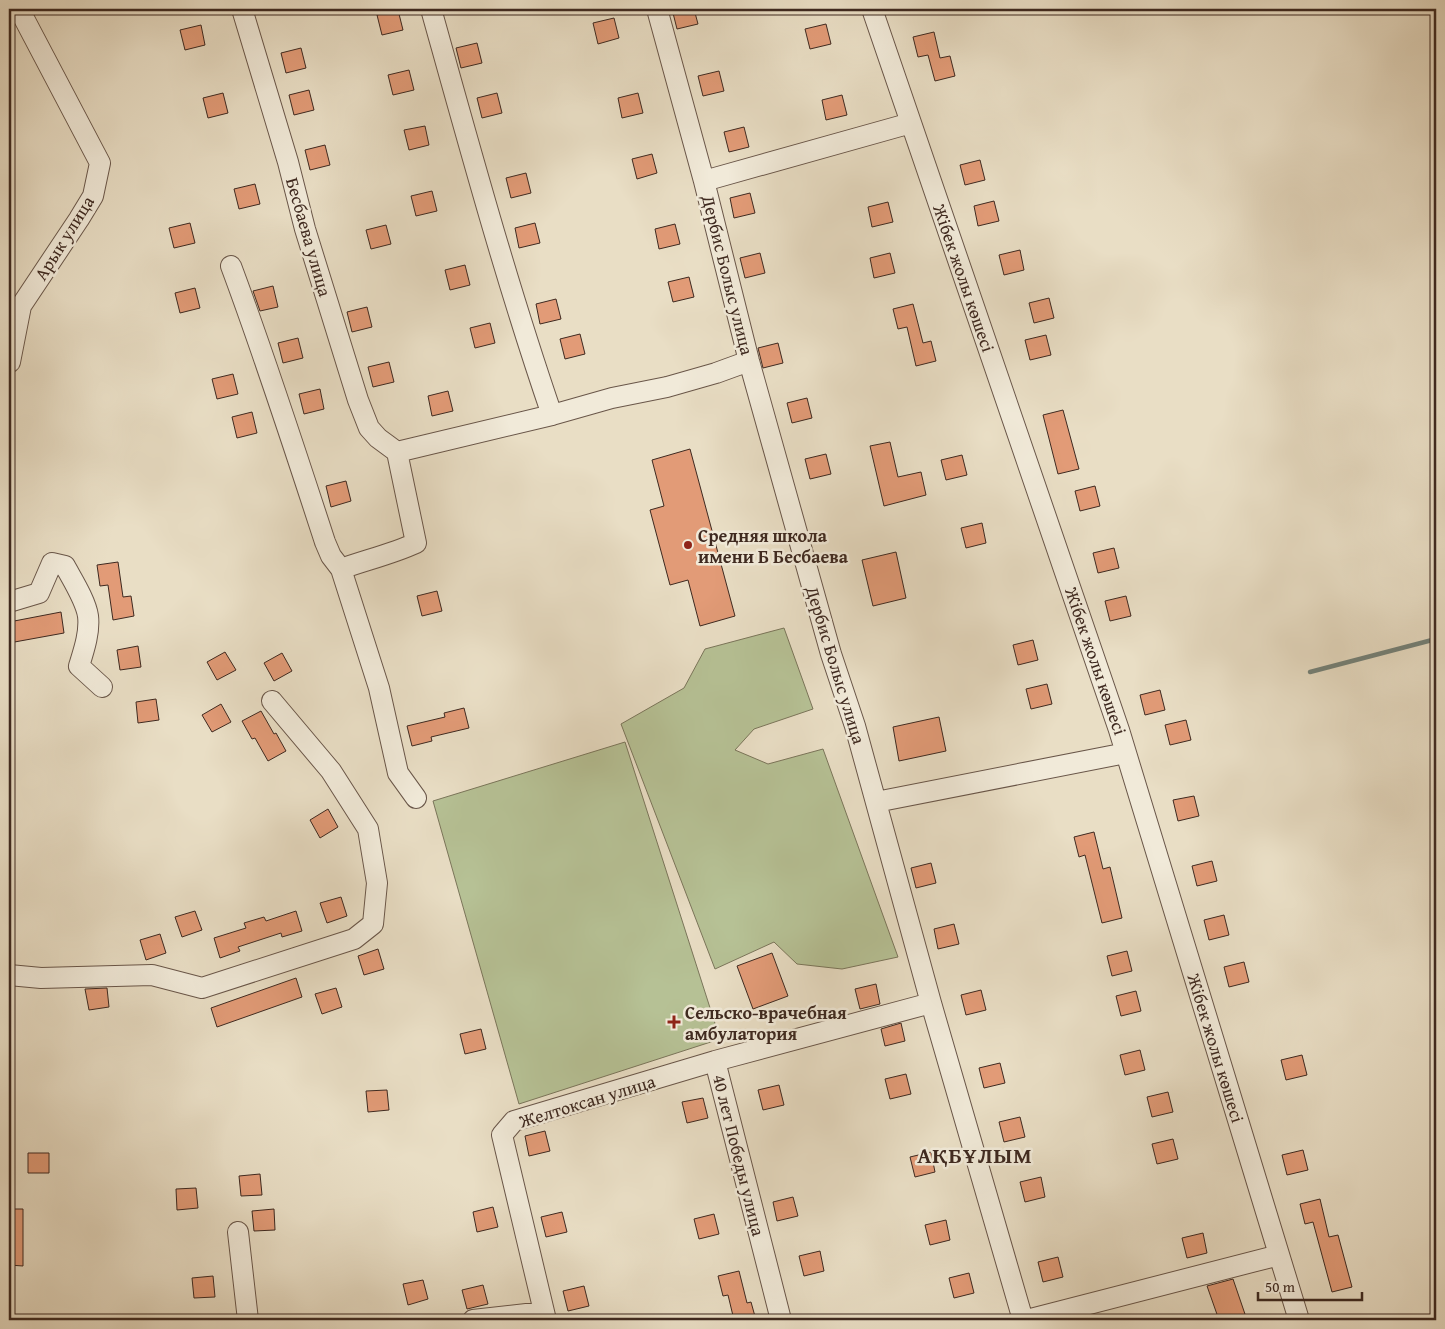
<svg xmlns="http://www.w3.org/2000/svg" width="1445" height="1329" font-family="'Gentium Book Plus',serif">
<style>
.green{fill:#b6c195;stroke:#7a755a}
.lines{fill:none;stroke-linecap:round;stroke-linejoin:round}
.stream{stroke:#738179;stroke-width:4.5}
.building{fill:#e29b77;stroke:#3e2920}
.minor-casing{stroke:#695649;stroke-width:22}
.minor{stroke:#f1ead9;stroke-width:20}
.poi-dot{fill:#8f2418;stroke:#f1ead9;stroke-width:2}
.labels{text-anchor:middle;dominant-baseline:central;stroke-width:5;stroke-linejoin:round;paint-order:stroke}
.street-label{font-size:18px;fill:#3e2920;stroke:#f1ead9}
.poi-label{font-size:18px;font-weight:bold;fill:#3e2920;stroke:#f1ead9;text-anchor:start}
.district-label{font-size:22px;font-weight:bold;letter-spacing:1px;fill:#3e2920;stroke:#f1ead9}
</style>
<rect width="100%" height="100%" fill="#e9dec5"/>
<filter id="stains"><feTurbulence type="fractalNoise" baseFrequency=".004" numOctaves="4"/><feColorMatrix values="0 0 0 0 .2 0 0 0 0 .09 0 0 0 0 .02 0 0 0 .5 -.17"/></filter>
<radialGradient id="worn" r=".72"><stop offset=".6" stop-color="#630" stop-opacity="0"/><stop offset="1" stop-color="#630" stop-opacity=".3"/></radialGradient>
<path class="green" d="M784,628L813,709L754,729L735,750L768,764L823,749L898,957L842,969L797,964L774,942L715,969L621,724L684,688L705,649Z
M625,742L720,1039L519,1104L433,801Z"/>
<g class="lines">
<path class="stream" d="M1310,672L1436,639"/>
</g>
<path class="building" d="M672,9H694L698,24L677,29Z
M398,10L403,30L382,35L377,15Z
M614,18L619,38L598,44L593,23Z
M826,24L831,44L810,49L805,29Z
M201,25L205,45L185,50L180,30Z
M934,32L940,58L950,56L955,76L935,81L928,55L918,57L913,37Z
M477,43L482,63L461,68L456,48Z
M301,48L306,68L286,73L281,53Z
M409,70L414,90L393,95L388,75Z
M719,71L724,91L703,96L698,76Z
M309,90L314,110L294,115L289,95Z
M223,93L228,113L208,118L203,98Z
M497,93L502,113L482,118L477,98Z
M638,93L643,113L622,118L618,98Z
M842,95L847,115L826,120L822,100Z
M425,126L429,145L409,150L404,130Z
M744,127L749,147L729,152L724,132Z
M325,145L330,165L310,170L305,150Z
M652,154L657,173L637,179L632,159Z
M980,160L985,180L965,185L960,165Z
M526,173L531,193L511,198L506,178Z
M255,184L260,204L239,209L234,189Z
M432,191L437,211L416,216L411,196Z
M750,193L755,213L734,218L730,198Z
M994,201L999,221L978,226L974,206Z
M888,202L893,222L872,227L868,207Z
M190,223L195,243L174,248L169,228Z
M535,223L540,243L519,248L515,228Z
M675,224L680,244L659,249L655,229Z
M386,225L391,244L371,249L366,230Z
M1020,250L1024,270L1004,275L999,255Z
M760,253L765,273L745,278L740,258Z
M890,253L895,273L874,278L870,258Z
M465,265L470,285L450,290L445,270Z
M689,277L694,297L673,302L668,282Z
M273,286L278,307L260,311L253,291Z
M195,288L200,308L180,313L175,293Z
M1049,298L1054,318L1034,323L1029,303Z
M556,299L561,319L540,324L536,304Z
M913,304L923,343L931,341L936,361L916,366L907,327L898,329L893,309Z
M367,307L372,327L352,332L347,312Z
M490,323L495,343L475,348L470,328Z
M580,334L585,354L565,359L560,339Z
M1046,335L1051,355L1030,360L1025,340Z
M298,338L303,358L283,363L278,343Z
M778,343L783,363L763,368L758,348Z
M389,362L394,382L373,387L368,367Z
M233,374L238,394L217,399L212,379Z
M320,389L324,409L304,414L299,394Z
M448,391L453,411L432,416L428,396Z
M807,398L812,418L792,423L787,403Z
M1063,410L1079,469L1058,474L1043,415Z
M252,412L257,433L237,438L232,417Z
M890,442L898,477L921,472L926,495L884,506L870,446Z
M690,449L735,616L700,626L688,580L670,585L650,510L664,506L652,460Z
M826,454L831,474L810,479L805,459Z
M962,455L967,475L946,480L941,460Z
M346,481L351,501L331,507L326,486Z
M1095,486L1100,506L1080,511L1075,491Z
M982,523L986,543L966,548L961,528Z
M1114,548L1119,568L1098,573L1093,553Z
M896,552L906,598L873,606L862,560Z
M118,562L123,597L131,596L134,616L113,620L108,585L100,586L97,565Z
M437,591L442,611L422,616L417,596Z
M1126,596L1131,616L1110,621L1105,601Z
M61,612L64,633L9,643V622Z
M1033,640L1038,660L1018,665L1013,645Z
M138,646L141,667L120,670L117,650Z
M225,652L236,670L217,680L207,662Z
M282,653L292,671L274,681L264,663Z
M1047,684L1052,704L1031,709L1026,689Z
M1160,690L1165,710L1145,715L1140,695Z
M156,699L159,720L138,723L136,702Z
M221,704L231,722L212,732L202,715Z
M464,708L469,728L431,737L432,741L412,746L407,726L445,717L444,713Z
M261,711L274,734L276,733L286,751L268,761L255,738L252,739L242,721Z
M939,717L946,751L899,761L893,727Z
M1186,720L1191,740L1170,745L1165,725Z
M1194,796L1199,816L1178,821L1173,800Z
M328,809L338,827L320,838L310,820Z
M1094,832L1103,869L1110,867L1122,918L1102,923L1085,855L1079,857L1074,837Z
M1212,861L1217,881L1197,886L1192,866Z
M931,863L936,883L916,888L911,868Z
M341,897L347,916L327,923L320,903Z
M195,911L202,930L182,937L175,917Z
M296,911L302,931L282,937L281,933L238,947L240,951L220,958L214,938L246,928L244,923L264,917L266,921Z
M1224,915L1229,935L1209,940L1204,920Z
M954,924L959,944L938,949L934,929Z
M160,934L166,953L146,960L140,940Z
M378,949L384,969L364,975L358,956Z
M1127,951L1132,971L1112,976L1107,956Z
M772,953L788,996L753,1009L737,966Z
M1244,962L1249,982L1229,987L1224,967Z
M296,978L302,997L217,1027L211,1008Z
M876,984L880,1004L860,1009L855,989Z
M107,988L109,1007L89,1010L85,989Z
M336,988L342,1007L322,1014L315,994Z
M981,990L986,1010L966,1015L961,995Z
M1136,991L1141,1011L1121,1016L1116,996Z
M901,1023L905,1041L885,1046L881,1029Z
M481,1029L486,1049L465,1054L460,1034Z
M1140,1050L1145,1070L1125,1075L1120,1055Z
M1302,1055L1307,1075L1286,1080L1281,1060Z
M1000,1063L1005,1083L984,1088L979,1068Z
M906,1074L911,1094L890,1099L885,1079Z
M779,1085L784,1105L763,1110L758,1090Z
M387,1090L389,1110L368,1112L366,1091Z
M1168,1092L1173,1112L1152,1117L1147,1097Z
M703,1098L708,1118L687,1123L682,1102Z
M1020,1117L1025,1137L1004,1142L999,1122Z
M545,1131L550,1151L529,1156L525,1136Z
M1173,1139L1178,1159L1157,1164L1152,1144Z
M1303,1150L1308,1170L1287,1175L1282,1155Z
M931,1152L935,1172L915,1177L910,1157Z
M28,1153H49V1173H28Z
M260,1174L262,1195L241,1196L239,1176Z
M1041,1177L1045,1197L1025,1202L1020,1182Z
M196,1188L198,1208L177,1210L176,1189Z
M793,1197L798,1216L777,1221L773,1202Z
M1320,1199L1329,1237L1338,1235L1352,1287L1332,1292L1313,1222L1305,1224L1300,1204Z
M493,1207L498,1227L477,1232L473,1212Z
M9,1209H23V1266L9,1265Z
M274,1209L275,1230L254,1231L252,1211Z
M562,1212L567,1232L546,1237L541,1217Z
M714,1214L719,1234L699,1239L694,1219Z
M946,1220L950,1240L930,1245L925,1225Z
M1203,1233L1207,1253L1187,1258L1182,1238Z
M820,1251L824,1271L804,1276L799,1256Z
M1058,1257L1063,1277L1043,1282L1038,1262Z
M739,1271L747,1303L751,1302L756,1320H734L728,1295L723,1296L718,1276Z
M969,1273L974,1293L954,1298L949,1278Z
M213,1276L215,1297L194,1298L192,1278Z
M1233,1279L1247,1320H1219L1207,1286Z
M423,1280L428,1299L408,1305L403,1284Z
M483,1285L488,1304L467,1309L462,1290Z
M584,1286L589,1306L568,1311L563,1291Z"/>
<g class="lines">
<defs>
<path id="minor" d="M242,9L288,162L305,229L358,400L369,428L378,438L397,452
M431,9C469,145 506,281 552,415
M657,9L704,181L749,361L831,654L855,726L931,1003L1023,1320
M872,9L1119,730L1299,1320
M704,181L911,123
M231,266C265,357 295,450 325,542L331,556L341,569C366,560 392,554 416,543L397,452
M10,362L21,306L79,219L93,196L100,163L19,9
M397,452L552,415L612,398L667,387L716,373L749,361
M341,569L379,688L398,773L416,798
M9,602L39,593L52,563L65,566C72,579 86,601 88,616C90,632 84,650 79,666L102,687
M876,802L1126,753
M9,975L41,978L152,975L202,988L354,939L373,924L377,883L368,829L331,771L272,701
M238,1232L248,1320
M473,1320L544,1312
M546,1320L502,1135L514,1121L715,1061
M781,1320L715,1061L931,1003
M1027,1320L1279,1255"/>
</defs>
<use href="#minor" class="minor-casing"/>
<use href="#minor" class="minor"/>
</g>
<g class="poi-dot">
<circle cx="688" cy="545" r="5"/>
<path d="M671.5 1014.5h5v5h5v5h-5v5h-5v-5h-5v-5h5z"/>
</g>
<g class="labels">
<g class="street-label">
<text transform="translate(309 237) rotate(74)">Бесбаева улица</text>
<text transform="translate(64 238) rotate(-58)">Арык улица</text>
<text transform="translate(728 275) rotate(76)">Дербис Болыс улица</text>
<text transform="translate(964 278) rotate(71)">Жібек жолы көшесі</text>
<text transform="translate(1096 661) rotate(71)">Жібек жолы көшесі</text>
<text transform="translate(836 665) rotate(73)">Дербис Болыс улица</text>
<text transform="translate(1216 1048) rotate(73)">Жібек жолы көшесі</text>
<text transform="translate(587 1101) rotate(-17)">Желтоксан улица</text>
<text transform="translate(739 1155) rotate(76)">40 лет Победы улица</text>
</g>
<g class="poi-label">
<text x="698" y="535">Средняя школа<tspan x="698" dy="21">имени Б Бесбаева</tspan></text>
<text x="685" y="1012">Сельско-врачебная<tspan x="685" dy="21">амбулатория</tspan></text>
</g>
<g class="district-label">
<text x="975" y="1155">АҚБҰЛЫМ</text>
</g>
</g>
<rect width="1445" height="1329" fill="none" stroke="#e9dec5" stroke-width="30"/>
<rect x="10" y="10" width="1425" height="1309" fill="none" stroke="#3e2920" stroke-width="2.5"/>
<rect x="15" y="15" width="1415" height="1299" fill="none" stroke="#3e2920"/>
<path d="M1258 1292v8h104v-8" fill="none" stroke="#3e2920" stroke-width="2.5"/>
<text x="1265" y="1292" font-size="15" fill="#3e2920" stroke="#f1ead9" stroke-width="4" paint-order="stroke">50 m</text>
<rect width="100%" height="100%" filter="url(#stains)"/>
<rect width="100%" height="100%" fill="url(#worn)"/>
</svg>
